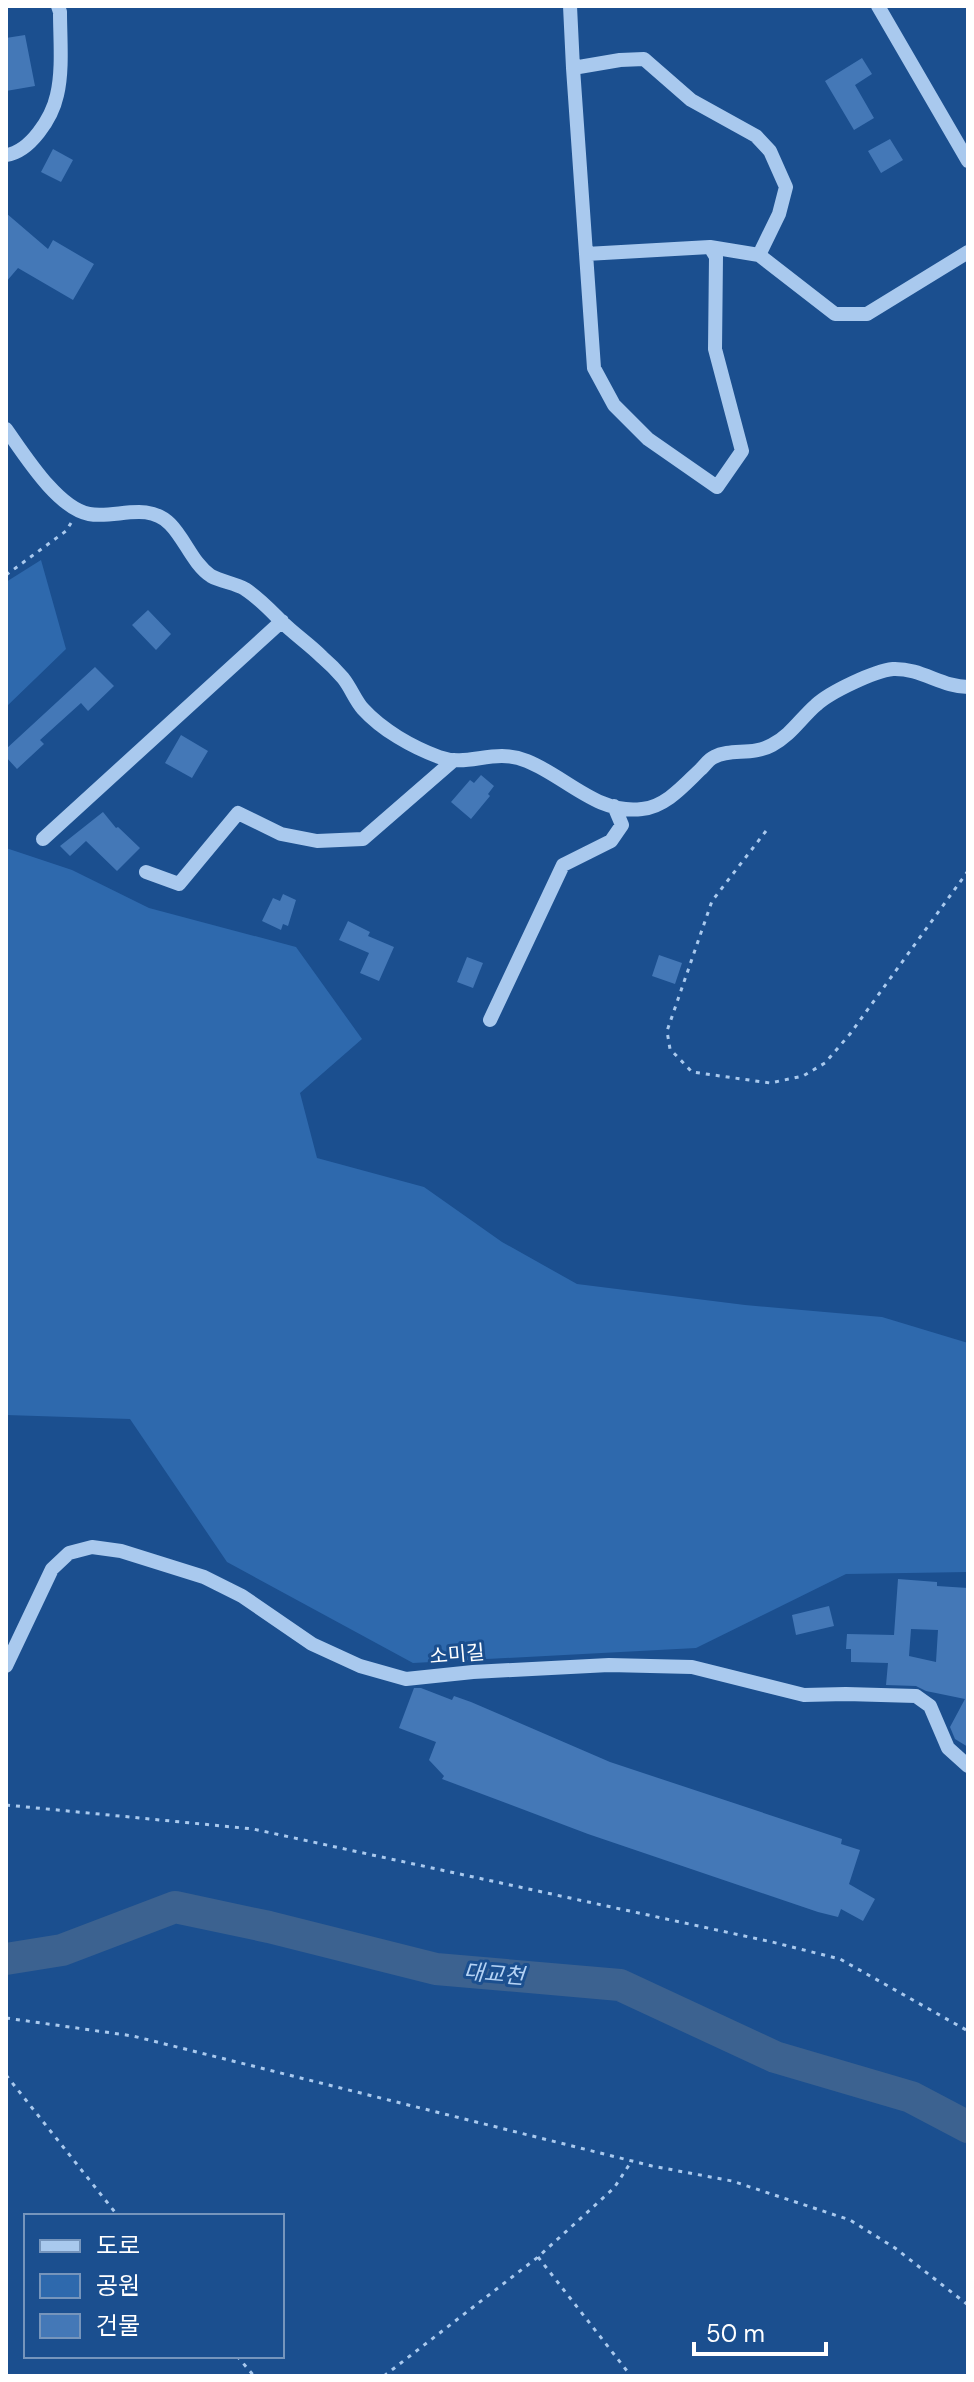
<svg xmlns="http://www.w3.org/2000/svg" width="974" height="2382" font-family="'DM Sans','Noto Sans KR',sans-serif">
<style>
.green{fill:#2e69ad}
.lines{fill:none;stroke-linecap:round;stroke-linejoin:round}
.river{stroke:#3c6290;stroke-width:32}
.building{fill:#4478b7;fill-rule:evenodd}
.path{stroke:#a9c9ee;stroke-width:3;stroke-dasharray:4 6;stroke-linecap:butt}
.minor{stroke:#a9c9ee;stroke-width:14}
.labels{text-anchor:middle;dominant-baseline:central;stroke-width:6;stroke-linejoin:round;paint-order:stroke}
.street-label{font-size:20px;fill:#fff;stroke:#1b4f8f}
.water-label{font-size:22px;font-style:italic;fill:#b5d3f5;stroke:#1b4f8f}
</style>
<rect width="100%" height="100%" fill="#1b4f8f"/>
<path class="green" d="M41,560L66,649L6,707V582Z
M6,848L72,870L149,908L296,947L362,1039L300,1093L317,1158L424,1187L502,1242L577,1284L745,1305L882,1317L968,1343V1572L846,1574L696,1648L413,1663L227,1562L130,1419L6,1415Z"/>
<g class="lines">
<path class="river" d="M6,1959L62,1950L175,1907L269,1927L436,1969L620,1985L775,2057L911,2097L968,2127"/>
</g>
<path class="building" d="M25,35L35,86L6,91V38Z
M862,58L872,74L855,85L874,118L854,130L825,81Z
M890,139L903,160L881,173L868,151Z
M53,149L73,160L61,182L41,172Z
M6,213L48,249L53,240L94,264L73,300L18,268L6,282Z
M148,610L171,634L156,650L132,625Z
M95,667L114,686L88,711L81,703L40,740L44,744L17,769L6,757V749Z
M181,735L208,751L192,778L165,763Z
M481,775L494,786L488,794L490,796L471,819L451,802L470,780L474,783Z
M103,812L116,828L118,827L140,848L117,871L86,841L70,856L60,846Z
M283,894L296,900L288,926L283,924L281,930L262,921L273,898L280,901Z
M348,921L370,932L368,936L394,947L379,981L360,973L369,953L339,940Z
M659,955L682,963L675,984L652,976Z
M467,957L483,963L473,988L457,982Z
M898,1579L937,1582V1586L968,1588V1747L955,1739L950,1727L965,1699L926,1691L916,1686L886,1685L888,1663L851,1662V1649H846L847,1634L894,1635ZM911,1629L938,1630L936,1662L909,1656Z
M829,1606L834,1626L796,1635L792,1615Z
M414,1688H421L452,1700L454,1696L471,1702L610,1762L842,1839L841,1844L860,1850L849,1884L875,1899L863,1921L841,1909L838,1917L818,1912L588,1834L442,1779L444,1776L429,1760L436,1742L399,1728Z"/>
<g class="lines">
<path class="path" d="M6,575L66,531L71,523
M766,831L712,901L667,1031L670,1049L692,1072L770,1083L803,1076L825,1063L850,1034L968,871
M6,1805L253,1829L772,1942L840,1959L968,2031
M6,2018L133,2036L652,2166L732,2181L850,2220L895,2248L968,2305
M6,2075L118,2216
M538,2257L631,2376
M237,2356L254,2376
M384,2376L538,2257L614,2188L631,2162"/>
<path class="minor" d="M570,6L573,68
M878,6L968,161
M6,155C30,152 52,118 57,95C63,70 60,39 60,12L58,6
M710,247L759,255
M586,254L710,247L716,257L715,349L742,451L717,487L648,439L614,405L594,368L573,68L620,60L644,59L691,100L756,136L770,151L786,187L779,214L759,255L835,314H867L968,252
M6,429C24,454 57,508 89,514C116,519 147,501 170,524C185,539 193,564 211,576C222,582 235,583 245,589C259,598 270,610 281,621C294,634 309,644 322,657C329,663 337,671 343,678C351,688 355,700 363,709C382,730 412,747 439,757C469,768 493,747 527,761C565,776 598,815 642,809C666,807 685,784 701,769C705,765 709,759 714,757C731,748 752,756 772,745C791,735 801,718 816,705C830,692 874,671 893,669C921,668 942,687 968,687
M43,839L282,621
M146,872L179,884L238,813L281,834L317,841L363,839L454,760
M490,1020L563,865L611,841L622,825L614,806
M6,1666L52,1569L69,1553L92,1547L121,1551L204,1577L242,1596L312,1644L360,1666L406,1679L473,1672L609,1665L692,1667L804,1695L846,1694L916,1696L930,1706L948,1748L968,1766"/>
</g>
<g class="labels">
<g class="street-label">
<text transform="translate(457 1654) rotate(-5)">소미길</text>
</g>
<g class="water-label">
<text transform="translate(494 1974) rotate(5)">대교천</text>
</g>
</g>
<rect width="974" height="2382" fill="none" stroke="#ffffff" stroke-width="16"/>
<rect x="24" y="2214" width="260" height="144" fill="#1b4f8f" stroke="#7695bc" stroke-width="2"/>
<rect x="40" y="2240" width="40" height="12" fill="#a9c9ee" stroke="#7695bc" stroke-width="2"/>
<text x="96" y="2254" font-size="24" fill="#ffffff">도로</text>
<rect x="40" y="2274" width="40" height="24" fill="#2e69ad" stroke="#7695bc" stroke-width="2"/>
<text x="96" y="2294" font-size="24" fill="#ffffff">공원</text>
<rect x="40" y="2314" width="40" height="24" fill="#4478b7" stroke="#7695bc" stroke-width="2"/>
<text x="96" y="2334" font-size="24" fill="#ffffff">건물</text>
<path d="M694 2342v12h132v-12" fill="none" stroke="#ffffff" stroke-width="4"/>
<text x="706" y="2342" font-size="24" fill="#ffffff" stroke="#1b4f8f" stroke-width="6" paint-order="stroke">50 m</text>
</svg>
